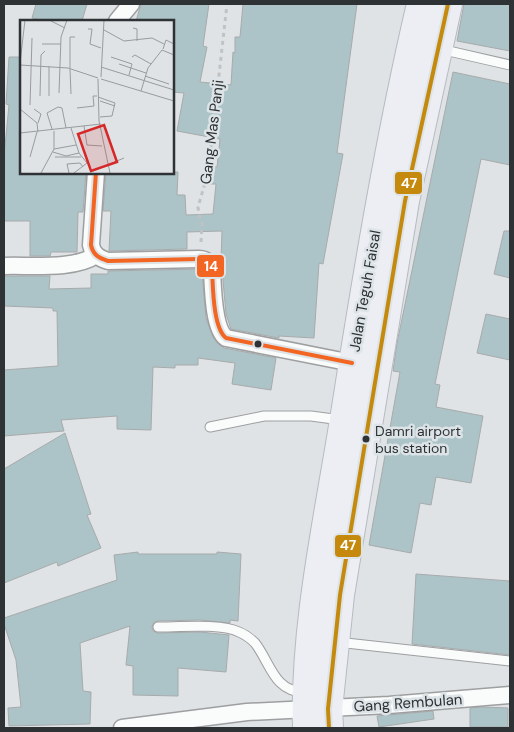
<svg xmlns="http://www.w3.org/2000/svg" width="514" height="732" font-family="'DM Sans',sans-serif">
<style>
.building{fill:#acc3c7;stroke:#a8abac}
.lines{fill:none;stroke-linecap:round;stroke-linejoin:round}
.service-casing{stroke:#9d9fa1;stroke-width:11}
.minor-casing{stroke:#9d9fa1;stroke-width:19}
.trunk-casing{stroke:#b6bbc2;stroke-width:30}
.path{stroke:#c0c2c3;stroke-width:3;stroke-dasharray:4 4;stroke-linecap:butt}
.service{stroke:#fafbfb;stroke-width:9}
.minor{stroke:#fafbfb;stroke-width:16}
.trunk{stroke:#eceef4;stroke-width:28}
.bus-1-casing{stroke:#dde4e8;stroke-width:8}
.bus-2-casing{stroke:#dde4e8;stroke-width:8}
.bus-1{stroke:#f26522;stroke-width:4}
.bus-2{stroke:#c5890d;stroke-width:4}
.bus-dot{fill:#2f3234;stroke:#dde4e8;stroke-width:2}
.labels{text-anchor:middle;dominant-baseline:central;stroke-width:5;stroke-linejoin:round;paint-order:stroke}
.bus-label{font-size:14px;fill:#2f3234;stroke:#dde4e8;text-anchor:start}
.street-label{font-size:15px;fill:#2f3234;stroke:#dde4e8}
.inset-road{fill:none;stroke:#999c9e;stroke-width:1}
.view{fill:#d62828;fill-opacity:0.15;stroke:#d62828;stroke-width:2.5}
.inset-edge{fill:none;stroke:#2f3234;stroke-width:2.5}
.line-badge{stroke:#dde4e8;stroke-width:2}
.badge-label{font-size:14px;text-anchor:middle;font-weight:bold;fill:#fff}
</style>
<rect width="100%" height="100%" fill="#e0e3e5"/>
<path class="building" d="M36,4H87L82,21H47L32,18Z
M141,4H209L203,46L207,47L200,82L231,85L233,52L235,53V37H240L243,4H357L337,153L343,154L323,264L319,263L314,338L279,336V338L231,329L226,314L222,269L219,260H221L222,231L187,232V249L109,251L111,211H103L106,172H178L177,195H185L186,215L213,214L216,184H210L212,166L217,167L220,139L177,131L184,93L172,92V21H136Z
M464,4H510V51L457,41Z
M9,57H21V172H86L83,212H78L77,252H51L50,256H30V221H4V156L9,105L6,104Z
M453,72L510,84V165L481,159L435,384L440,385L436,407L483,416L471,483L436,477L431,505L420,503L411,553L369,545L400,372L393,371L397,343Z
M504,231H510V278L494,274Z
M200,269L202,272L206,318L213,337L218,344L224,348L276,358L271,390L232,384L235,363L198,358V365H175V368L153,367L151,430L117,429V416L61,420L64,431L4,436V370L58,366L57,311H53V308L4,306V276H50L49,289L91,288V274H108V271Z
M486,314L510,319V360L477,353Z
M65,433L91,514L87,515L101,548L58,566L57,562L4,583V469Z
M138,552V554H217V552L241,554L238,621L230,620V623L200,620L158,621L154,622L152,627L153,631L158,633L200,632L229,635L226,672L178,668V696L133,695V666L126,665L130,626L80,643L83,691L91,692L90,724L9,726L8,708L21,707L16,660L4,624V618L117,580L114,555Z
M416,574L510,581V655L412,644Z
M482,707L508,708V727H470V708Z
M433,711L434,719L379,727L377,716Z"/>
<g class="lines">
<defs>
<path id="service" d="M440,49L510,65
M210,427L264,416H311L341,420
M158,627C178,627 222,623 239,632C244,634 251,639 255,643C270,662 274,692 304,692
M337,642L510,661"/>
<path id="minor" d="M117,21L131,4
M96,172L91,245C93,255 99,258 108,261L199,259C206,259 210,263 212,270C213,287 213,328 226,338L352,363
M4,266C30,265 75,270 96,255
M122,728L247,712L389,705L510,695"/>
<path id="trunk" d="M307,728C304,627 328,520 344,420C366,281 389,141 421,4
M329,728L328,709L340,595L405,201L448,4"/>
</defs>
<use href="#service" class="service-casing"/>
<use href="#minor" class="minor-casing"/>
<use href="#trunk" class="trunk-casing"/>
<path class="path" d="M201,242L202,223L199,215L198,207L208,173L227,4"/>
<use href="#service" class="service"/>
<use href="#minor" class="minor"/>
<use href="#trunk" class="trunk"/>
<defs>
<path id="bus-1" d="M96,172L91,245C93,255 99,258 108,261L199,259C206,259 210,263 212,270C213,287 213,328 226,338L352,363"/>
<path id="bus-2" d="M329,728L328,709L340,595L405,201L448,4"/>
</defs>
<use href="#bus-1" class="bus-1-casing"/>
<use href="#bus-2" class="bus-2-casing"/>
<use href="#bus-1" class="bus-1"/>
<use href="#bus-2" class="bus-2"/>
</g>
<g class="bus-dot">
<circle cx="258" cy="344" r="4.5"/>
<circle cx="366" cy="439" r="4.5"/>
</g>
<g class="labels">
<g class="bus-label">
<text x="375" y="431">Damri airport<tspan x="375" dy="17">bus station</tspan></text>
</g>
<g class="street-label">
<text transform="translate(212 132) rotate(-83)">Gang Mas Panji</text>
<text transform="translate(365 291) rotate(-80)">Jalan Teguh Faisal</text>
<text transform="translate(408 703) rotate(-4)">Gang Rembulan</text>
</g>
</g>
<g transform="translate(20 20)">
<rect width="154" height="154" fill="#e0e3e5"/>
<path class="inset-road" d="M31,1L45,8M113,8L117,9V21M68,9H72L70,24L81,28M84,10L104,21L132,18L144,24M22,24H41M143,29L146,20L154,24M91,37L112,44L109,55M112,37L115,35L131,44M0,43L5,0M99,44L126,53M0,45L48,48L78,58M81,47L154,70M50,48V17H55M50,49L51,74M125,56L149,64M81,57L84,0M78,59L79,101L90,153M81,59L154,81M121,71L128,48L142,30L154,35M39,73L41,17L47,0M20,76L21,35L25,31M29,76V46M78,77L95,83L92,96L80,97M80,81L95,86M10,85L12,18M57,88L74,86L73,76H77M0,89L17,103L18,112M14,89L21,94L18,103M64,106L67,125L82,126M51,108L59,133L67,143L54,153M32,109L27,93L38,87L42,88L46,108M0,113L81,104M34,129L56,125M33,132L46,136L59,133M10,137L17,112M35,137H61M71,152L104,138M21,153L34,129V111M49,153L47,144L60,143L63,147"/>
<path class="view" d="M84,105L97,142L71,151L58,114Z"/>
<rect width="154" height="154" class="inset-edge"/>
</g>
<g class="line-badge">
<rect x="394" y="171" width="29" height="24" rx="5" fill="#c5890d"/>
<rect x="196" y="254" width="29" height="24" rx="5" fill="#f26522"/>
<rect x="334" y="534" width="28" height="24" rx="5" fill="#c5890d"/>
</g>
<g class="badge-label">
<text x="409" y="188">47</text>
<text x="211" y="271">14</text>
<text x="348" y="550">47</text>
</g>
<rect width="514" height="732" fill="none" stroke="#2f3234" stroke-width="10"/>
</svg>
